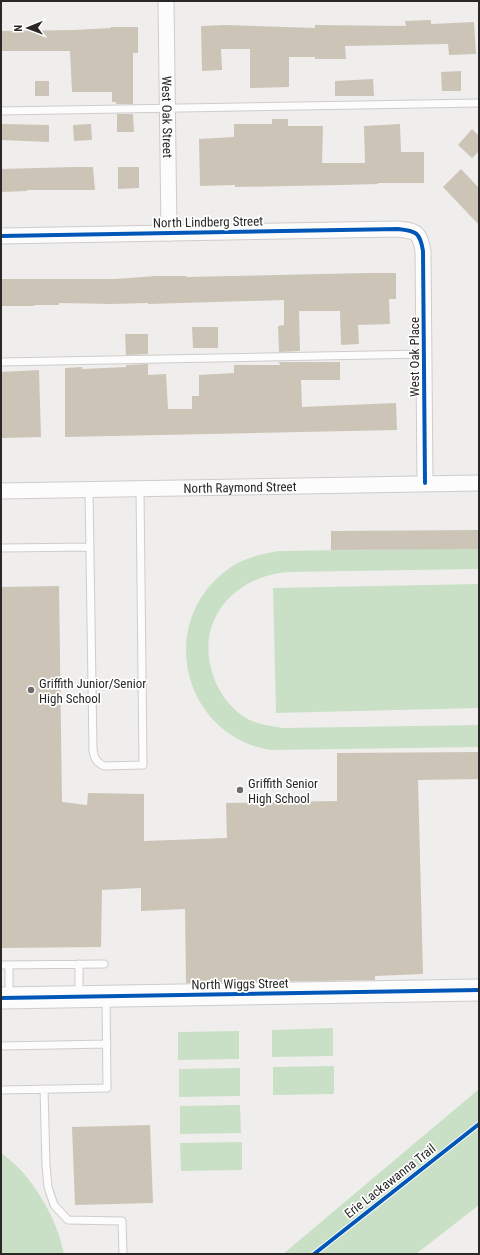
<svg xmlns="http://www.w3.org/2000/svg" width="480" height="1255" font-family="'Roboto Condensed',sans-serif">
<style>
.grass{fill:#c9e0c7}
.building{fill:#ccc4b6}
.lines{fill:none;stroke-linecap:round;stroke-linejoin:round}
.lane-casing{stroke:#cecccc;stroke-width:9}
.street-casing{stroke:#cecccc;stroke-width:17}
.secondary-casing{stroke:#cecccc;stroke-width:23}
.lane{stroke:#fdfcfc;stroke-width:7}
.street{stroke:#fdfcfc;stroke-width:15}
.secondary{stroke:#fdfcfc;stroke-width:21}
.cycleway-casing{stroke:#fff;stroke-width:6}
.cycleway{stroke:#0057b8;stroke-width:4}
.poi-dot{fill:#6f6d6c;stroke:#fff;stroke-width:1.5}
.labels{text-anchor:middle;dominant-baseline:central;stroke-width:3.5;stroke-linejoin:round;paint-order:stroke}
.street-label{font-size:13px;fill:#292827;stroke:#fff}
.poi-label{font-size:13px;fill:#292827;stroke:#fff;text-anchor:start}
</style>
<rect width="100%" height="100%" fill="#f0eeec"/>
<path class="grass" d="M479,548V569L288,572C236,576 196,618 212,672C217,689 228,706 243,716C254,724 269,726 283,728L479,725V747L271,750C261,748 251,746 242,741C177,709 166,619 223,573C238,560 259,554 279,551Z
M479,584V708L276,713L273,588Z
M333,1028V1056L272,1057V1030Z
M239,1031V1059L178,1060V1032Z
M334,1066V1094L273,1095V1067Z
M240,1068V1096L179,1097V1069Z
M479,1089V1205L416,1254H283Z
M240,1105L241,1133L180,1134V1106Z
M242,1142V1170L181,1171L180,1143Z
M1,1153C32,1174 57,1218 64,1254H1Z"/>
<path class="building" d="M431,20V24L474,22L476,54L449,55L448,44L345,46L346,59H315V57H289V87L250,88V49H221L222,70L202,71L201,26L225,25L315,28V25L406,26L405,21Z
M111,27H138V53H133V104H116V102H112V92H72L70,51H1V31L74,30L111,28Z
M461,71V91H442L441,72Z
M373,79L374,96H335V81Z
M35,81H49V96H35Z
M117,114H133L134,132H117Z
M272,119H288V126H323L322,163H365L364,126L400,124L401,152H424V183H378V184L340,185L235,187V185L200,186L199,139L234,137V124H272Z
M1,124L49,125V142L1,140Z
M91,124L92,140L74,141L73,125Z
M472,129L479,136V151L472,158L458,145Z
M73,167H93L95,190H27V191L1,192V169Z
M118,167H139V188L118,189Z
M461,169L479,188V225L443,187Z
M367,273H396V299H389L390,324L358,325L359,344L341,345L340,311H299L300,351L279,352L278,326L284,325V300L148,304V303L111,304L59,303V305H34V306H1V279H115L156,276H186V277Z
M192,327H218V348H193Z
M125,334H148V354L126,355Z
M279,362H340V380H301L302,407L396,403L397,430L65,437V368L82,367V369L126,367V365L148,364V375L166,374L168,409H192V396H199V375L234,373V365H280Z
M39,370L41,437L1,438V372Z
M479,530V549L331,550V531Z
M59,586L62,802L87,805L88,793L144,794V841L227,838L226,803L337,801V753L479,752V779L418,780L423,974L375,976V980L186,983L185,909L141,911V888L102,890L101,947L1,948V587Z
M150,1125L153,1203L75,1205L72,1127Z"/>
<g class="lines">
<defs>
<path id="lane" d="M1,111L479,103
M1,362L424,354
M89,490L93,750C94,758 96,762 104,766L143,765L140,489
M1,548L90,547
M79,964V996
M1,965L104,964
M9,965V997
M1,1046L107,1044
M44,1089L46,1165L48,1187L54,1205L68,1220L122,1221L123,1254
M1,1090L107,1088L106,998"/>
<g id="street">
<path id="s1" d="M166,1L169,233"/>
<path d="M1,236L398,229C416,231 420,232 423,251L425,483"/>
<path id="s2" d="M1,491L479,483"/>
</g>
<path id="secondary" d="M1,998L479,990"/>
</defs>
<use href="#lane" class="lane-casing"/>
<use href="#street" class="street-casing"/>
<use href="#secondary" class="secondary-casing"/>
<use href="#lane" class="lane"/>
<use href="#street" class="street"/>
<use href="#secondary" class="secondary"/>
<defs>
<path id="cycleway" d="M1,236L398,229C416,231 420,232 423,251L425,483
M1,998L479,990
M314,1254L479,1124"/>
</defs>
<use href="#cycleway" class="cycleway-casing"/>
<use href="#cycleway" class="cycleway"/>
</g>
<g class="poi-dot">
<circle cx="31" cy="690" r="4"/>
<circle cx="240" cy="790" r="4"/>
</g>
<g class="labels">
<g class="street-label">
<text stroke="none"><textPath href="#s1" startOffset="116">West Oak Street</textPath></text>
<text transform="translate(208 222) rotate(-1)">North Lindberg Street</text>
<text transform="translate(414 357) rotate(-90)">West Oak Place</text>
<text stroke="none"><textPath href="#s2" startOffset="239">North Raymond Street</textPath></text>
<text transform="translate(240 984) rotate(-1)">North Wiggs Street</text>
<text transform="translate(390 1181) rotate(-38)">Erie Lackawanna Trail</text>
</g>
<g class="poi-label">
<text x="39" y="683">Griffith Junior/Senior<tspan x="39" dy="15">High School</tspan></text>
<text x="248" y="783">Griffith Senior<tspan x="248" dy="15">High School</tspan></text>
</g>
</g>
<rect width="480" height="1255" fill="none" stroke="#292827" stroke-width="4"/>
<g transform="translate(28 28) rotate(269)" stroke="#ffffff" stroke-width="3" paint-order="stroke">
<path d="M0-3L7 15L0 10L-7 15Z" fill="#292827"/>
<text y="-6" font-size="11" font-weight="bold" text-anchor="middle" fill="#292827">N</text>
</g>
</svg>
